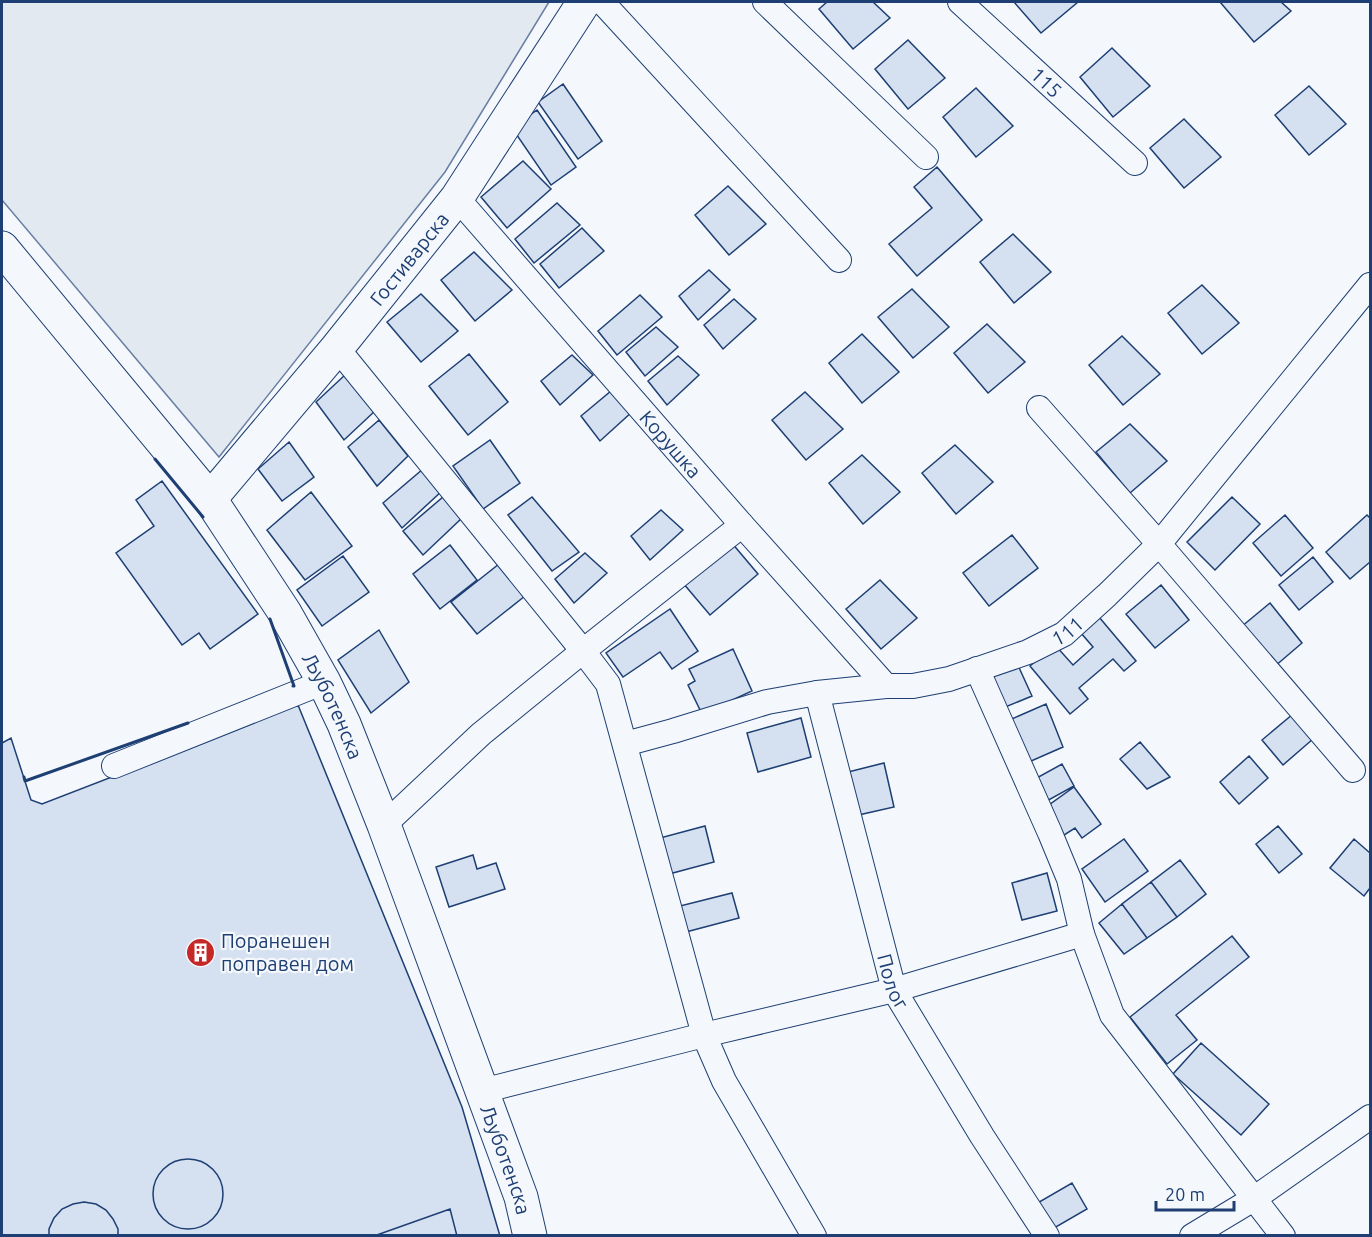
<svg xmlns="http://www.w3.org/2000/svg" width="1372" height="1237" font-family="Ubuntu,sans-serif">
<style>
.green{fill:#e3e9f0;stroke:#687fa3;stroke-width:1.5}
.building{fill:#d5e0f0;stroke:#1d3f73;stroke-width:1.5}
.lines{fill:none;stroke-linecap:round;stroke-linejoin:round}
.street-casing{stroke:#1d3f73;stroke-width:26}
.secondary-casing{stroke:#1d3f73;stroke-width:35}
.street{stroke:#f4f7fb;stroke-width:24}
.secondary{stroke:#f4f7fb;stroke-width:33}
.wall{stroke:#1d3f73;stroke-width:3}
.labels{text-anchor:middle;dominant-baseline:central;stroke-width:4.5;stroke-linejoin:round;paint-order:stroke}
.street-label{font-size:20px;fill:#1d3f73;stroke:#f4f7fb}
.poi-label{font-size:20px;fill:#1d3f73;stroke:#f4f7fb;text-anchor:start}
</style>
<rect width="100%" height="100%" fill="#f4f7fb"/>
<path class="green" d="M2,2H549L445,172L219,457L2,200Z"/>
<path class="building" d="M827,2H873L890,18L853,49L819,9Z
M1014,2H1078L1041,33Z
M1220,2H1281L1291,11L1254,42Z
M908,40L945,78L908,109L875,69Z
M1112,48L1150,86L1113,117L1080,77Z
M563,84L602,141L578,159L538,102Z
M1309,86L1346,124L1309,155L1275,115Z
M976,88L1013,126L976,157L943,117Z
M537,110L576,167L551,185L512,128Z
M1184,119L1221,157L1184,188L1150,148Z
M523,161L551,189L507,228L481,197Z
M937,167L982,220L917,276L889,244L932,208L914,187Z
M728,186L766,224L729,255L695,215Z
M557,203L580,225L534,263L515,239Z
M582,228L604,251L559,288L540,264Z
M1013,234L1051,272L1014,303L980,262Z
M474,252L512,290L475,321L441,280Z
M709,270L730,290L698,320L679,296Z
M1202,285L1239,323L1202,354L1168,313Z
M912,289L949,327L913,358L878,317Z
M421,294L458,331L421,362L387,322Z
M640,295L662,317L617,355L598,331Z
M734,299L756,319L723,349L704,325Z
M987,324L1025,362L988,393L954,353Z
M656,327L678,347L645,376L626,352Z
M862,334L899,372L862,403L829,363Z
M1122,336L1160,374L1123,405L1089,365Z
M469,354L508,402L468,435L429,386Z
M572,355L593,375L560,405L541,381Z
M678,356L699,375L667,405L648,381Z
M346,374L376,410L344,440L316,402Z
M611,391L633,411L600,441L581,416Z
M805,392L843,429L806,460L772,420Z
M379,420L408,456L377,486L348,447Z
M1130,424L1167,461L1130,493L1096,452Z
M490,440L520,483L483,509L453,466Z
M289,442L314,477L282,501L258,469Z
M955,445L993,482L956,514L922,473Z
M862,455L900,492L863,524L829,483Z
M423,469L443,490L402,528L383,503Z
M162,481L258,614L210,649L199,633L182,645L116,553L154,526L136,500Z
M311,492L352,546L305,580L267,530Z
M443,497L463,517L423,555L403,531Z
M532,497L579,552L552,571L508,515Z
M1232,497L1260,524L1215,570L1187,542Z
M661,510L683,530L650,560L631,536Z
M1285,515L1313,548L1281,576L1253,543Z
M1367,515L1370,518V562L1350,579L1326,552Z
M1012,535L1038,568L989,606L963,573Z
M731,542L758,574L710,615L683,583Z
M450,545L477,580L440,609L413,574Z
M585,553L607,573L574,603L555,579Z
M343,556L369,592L322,626L297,590Z
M1313,557L1333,582L1299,610L1279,585Z
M499,564L525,596L477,634L451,602Z
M880,580L917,618L881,649L846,609Z
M1161,585L1189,620L1155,648L1126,614Z
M1270,603L1302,643L1274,667L1241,627Z
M670,609L698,651L672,669L660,652L623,677L606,653Z
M1099,617L1136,661L1124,671L1113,659L1079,688L1088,699L1070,714L1030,666L1055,645L1073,665L1093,647L1081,633Z
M379,630L409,682L371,713L338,660Z
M733,649L752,691L702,714L688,685L695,681L689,669Z
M1016,661L1032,696L998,710L983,675Z
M1046,704L1063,747L1022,765L1005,722Z
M298,705L462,1107L500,1236H2V743L11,738L31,800L42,804Z
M1293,714L1313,739L1283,765L1262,740Z
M801,718L811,757L758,772L747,733Z
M1140,742L1170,777L1147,789L1120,759Z
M1249,756L1268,778L1239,804L1220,782Z
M884,763L894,807L854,816L844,773Z
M1062,764L1074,786L1045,802L1033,780Z
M1074,787L1101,824L1082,838L1075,828L1061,837L1042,810Z
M705,826L714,862L669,874L660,838Z
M1278,826L1302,854L1279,873L1256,844Z
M1124,839L1148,871L1105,902L1082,869Z
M1354,839L1370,853V888L1364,896L1330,868Z
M473,855L477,869L496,863L505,889L449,907L436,867Z
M1180,860L1206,894L1177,917L1151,882Z
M1047,873L1057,911L1022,920L1012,883Z
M1151,882L1177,917L1147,938L1122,904Z
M732,893L739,918L682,933L676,907Z
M1122,904L1147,938L1124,954L1099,923Z
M1232,936L1249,957L1176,1015L1197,1040L1167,1064L1130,1017Z
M1201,1043L1269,1104L1241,1135L1173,1074Z
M153 1194a35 35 0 1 1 70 0a35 35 0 1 1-70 0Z
M1072,1183L1087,1209L1049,1231L1034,1205Z
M84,1202L96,1204L106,1210L113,1219L118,1229V1236H49V1229L54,1218L62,1209L73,1204Z
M450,1209L457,1236H374Z"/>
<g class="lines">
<defs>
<g id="street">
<path d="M602,2L839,260"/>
<path d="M765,2L926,157"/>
<path id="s1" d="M960,2L1135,163"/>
<path id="s2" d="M457,198L742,525L886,686"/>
<path d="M337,348L583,651L608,684L704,1035L724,1081L814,1236"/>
<path d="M1039,408L1159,544L1353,770"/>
<path d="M977,669L1050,833L1069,879L1082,934L1112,1015L1283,1236"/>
<path id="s3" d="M817,693L894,990L982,1136L1047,1236"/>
<path id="s4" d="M625,744L673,731L767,702L817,693L886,686H913L949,679L1028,652L1064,634L1107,595L1159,544L1370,285"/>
<path d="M114,766L324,682"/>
<path d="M384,825L481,734L583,651L742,525"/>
<path d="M482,1091L704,1035L894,990L1082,934"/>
<path d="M1192,1236L1255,1198L1370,1117"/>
</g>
<g id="secondary">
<path id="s5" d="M2,248L210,499L285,613L324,682L344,724L384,825L521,1197L530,1236"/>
<path id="s6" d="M210,499L337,348L457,198L584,2"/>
</g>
</defs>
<use href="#street" class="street-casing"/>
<use href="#secondary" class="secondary-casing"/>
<use href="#street" class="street"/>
<use href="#secondary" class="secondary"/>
<path class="wall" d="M155,459L203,517
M270,619L294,686H293
M24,777L25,781L188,723"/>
</g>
<defs>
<symbol id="building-disc" viewBox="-11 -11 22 22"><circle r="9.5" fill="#c62828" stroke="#f4f7fb"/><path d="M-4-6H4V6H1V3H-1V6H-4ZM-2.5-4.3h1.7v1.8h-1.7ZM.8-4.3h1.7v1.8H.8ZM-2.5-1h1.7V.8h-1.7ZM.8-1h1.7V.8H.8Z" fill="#fff"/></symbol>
</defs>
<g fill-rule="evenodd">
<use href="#building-disc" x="184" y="936" width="33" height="33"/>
</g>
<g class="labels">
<g class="street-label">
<text stroke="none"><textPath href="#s1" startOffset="118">115</textPath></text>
<text stroke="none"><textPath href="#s6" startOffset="312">Гостиварска</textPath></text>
<text stroke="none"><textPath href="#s2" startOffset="326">Корушка</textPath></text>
<text stroke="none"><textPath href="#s4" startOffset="460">111</textPath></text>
<text stroke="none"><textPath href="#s5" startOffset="567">Љуботенска</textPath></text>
<text stroke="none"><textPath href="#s3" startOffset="298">Полог</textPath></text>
<text stroke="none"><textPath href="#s5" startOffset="1053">Љуботенска</textPath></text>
</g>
<g class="poi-label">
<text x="221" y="940">Поранешен<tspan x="221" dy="23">поправен дом</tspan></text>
</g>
</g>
<rect width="1372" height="1237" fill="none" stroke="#1d3f73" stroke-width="6"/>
<path d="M1156 1201v9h78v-9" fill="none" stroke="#1d3f73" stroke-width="3"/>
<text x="1165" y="1201" font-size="18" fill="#1d3f73" stroke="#f4f7fb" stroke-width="4.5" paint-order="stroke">20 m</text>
</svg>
